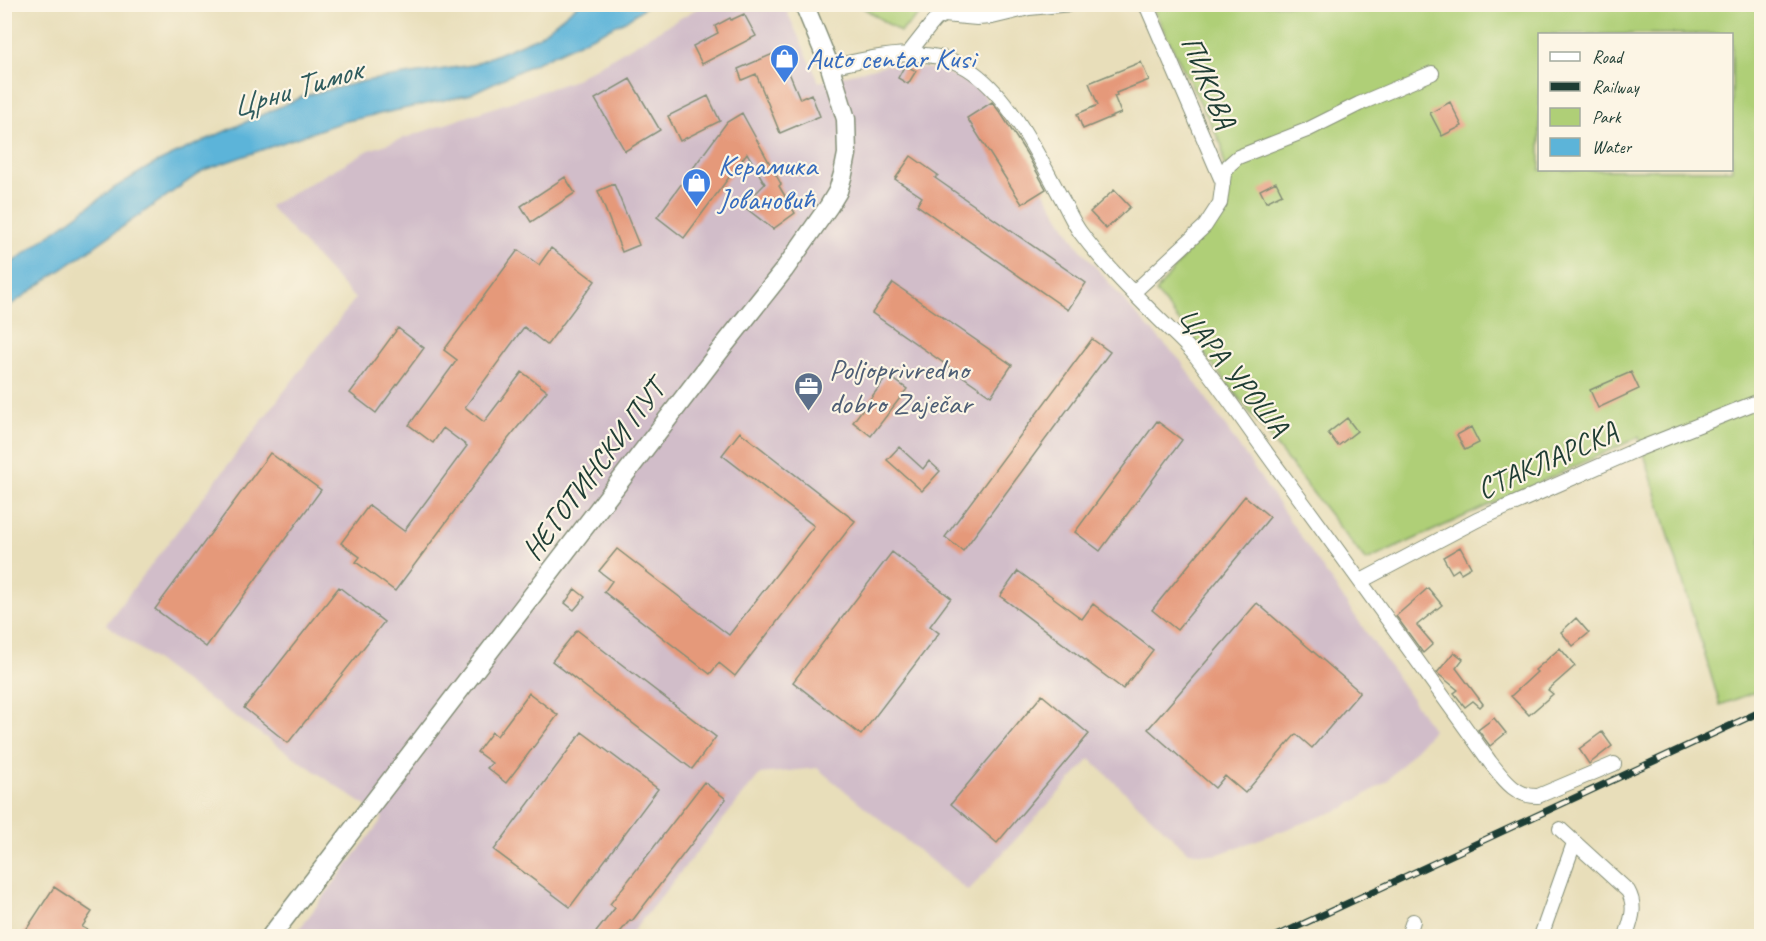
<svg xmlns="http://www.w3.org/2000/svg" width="1766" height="941" font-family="Caveat,sans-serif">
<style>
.industrial{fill:#d1bdc9}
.green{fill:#afcf77;stroke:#678656;stroke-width:1.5;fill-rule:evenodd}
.water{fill:#5cb4d9;stroke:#3e7886;stroke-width:1.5}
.building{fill:#e5997a}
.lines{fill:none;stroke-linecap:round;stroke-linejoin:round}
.street-casing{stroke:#848e77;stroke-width:16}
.secondary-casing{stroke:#848e77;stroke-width:21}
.street{stroke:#fff;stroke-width:14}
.secondary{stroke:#fff;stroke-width:18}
.rail-casing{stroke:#1f3d34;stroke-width:7}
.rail{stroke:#fcf5e5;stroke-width:4.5;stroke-dasharray:14;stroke-linecap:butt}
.labels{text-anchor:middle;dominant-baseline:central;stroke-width:4.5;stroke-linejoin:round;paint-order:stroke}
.shop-label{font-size:30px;fill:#366cbe;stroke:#fcf5e5;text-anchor:start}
.street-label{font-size:30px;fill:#1f3d34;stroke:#fcf5e5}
.service-label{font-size:30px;fill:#4e5e75;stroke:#fcf5e5;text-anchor:start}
.water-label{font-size:32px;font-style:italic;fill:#2e5b5d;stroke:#fcf5e5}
</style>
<rect width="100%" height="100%" fill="#fcf5e5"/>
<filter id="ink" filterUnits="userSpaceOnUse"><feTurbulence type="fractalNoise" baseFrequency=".0167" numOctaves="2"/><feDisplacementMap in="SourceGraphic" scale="12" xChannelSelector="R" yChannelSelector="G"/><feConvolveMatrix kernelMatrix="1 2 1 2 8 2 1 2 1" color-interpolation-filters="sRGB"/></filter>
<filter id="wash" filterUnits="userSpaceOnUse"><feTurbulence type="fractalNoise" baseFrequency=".008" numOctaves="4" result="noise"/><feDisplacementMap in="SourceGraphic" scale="24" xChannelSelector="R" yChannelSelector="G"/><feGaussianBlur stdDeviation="1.35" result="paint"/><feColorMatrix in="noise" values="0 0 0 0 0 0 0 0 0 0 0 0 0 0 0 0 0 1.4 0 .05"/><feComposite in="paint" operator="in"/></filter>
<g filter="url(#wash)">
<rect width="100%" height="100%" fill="#e8deba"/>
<path class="industrial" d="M703,5H784L819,82L886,65L937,69L967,82L982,92L1077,245L1133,311L1180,360L1433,730L1387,781L1344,808L1216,855L1188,852L1090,759L968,891L817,768L760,774L629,936H294L383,818L188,684L106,624L355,299L269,206L369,150L572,81Z"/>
<path class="green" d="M859,5H922L920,14L900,32Z
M1151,5H1761V690L1720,705L1639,437L1366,561L1156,292L1227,201L1222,146ZM1540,34H1732V170H1540Z"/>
<path class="water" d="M579,4L648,5L625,21L468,95L342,122L204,170L5,309V268L114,188L152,165L190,147L304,96L365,81L472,65L538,37Z"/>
<g id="blocks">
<path class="building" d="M744,14L756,36L702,64L693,46L718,33L715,26L730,18L731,20Z
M780,51L800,99L811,94L820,116L780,133L756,74L742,80L738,69Z
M1141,62L1149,80L1116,93L1117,95L1114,96L1121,113L1083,129L1077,114L1098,105L1089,83Z
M905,65L916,71L908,84L898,78Z
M630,79L660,130L625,151L595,99Z
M708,96L720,121L680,141L668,116Z
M992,102L1002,115L1028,156L1046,189L1022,204L967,118Z
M1450,102L1462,126L1442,136L1430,113Z
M742,113L781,184L779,186L795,213L773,229L743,206L765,184L747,153L684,238L657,217L727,122Z
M911,156L938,175L935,178L1086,283L1068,310L917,205L922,197L895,179Z
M565,177L575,193L531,222L521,206Z
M1276,182L1282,194L1266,202L1260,190Z
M614,184L639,245L622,252L598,191Z
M1114,190L1130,207L1106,229L1090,212Z
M551,248L595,281L547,345L524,327L465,407L484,422L522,372L547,391L508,439L395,591L356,562L360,557L341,543L369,505L404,531L467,446L443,428L433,443L409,425L457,360L444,350L518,250L539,265Z
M893,283L1012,365L991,396L872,313Z
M398,328L424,348L376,413L350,393Z
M1092,339L1110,352L963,551L945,537Z
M1631,372L1639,389L1598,408L1590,390Z
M888,375L907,389L871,436L853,422Z
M1347,418L1357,431L1338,446L1328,433Z
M1157,421L1182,440L1100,551L1075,532Z
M1471,427L1479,443L1465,450L1457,435Z
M740,432L855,521L735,676L719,663L710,674L604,592L612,581L599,571L617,549L729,635L814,526L722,455Z
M899,447L923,469L929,461L940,471L922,491L887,460Z
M270,453L321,490L206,647L155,609Z
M1245,496L1270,517L1177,630L1152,610Z
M1460,547L1471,567L1461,573L1458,569L1452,573L1443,557Z
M892,552L951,598L930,626L939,633L861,735L793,682Z
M1018,571L1082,619L1093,604L1153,650L1123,689L1000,596Z
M339,587L384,622L288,743L244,708Z
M1428,588L1442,605L1417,625L1433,644L1423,653L1396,616Z
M575,589L585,597L574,610L565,603Z
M1257,603L1360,692L1312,748L1296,734L1245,793L1225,776L1215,788L1148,729Z
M1576,618L1589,633L1573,646L1561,632Z
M577,630L716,737L692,769L552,661Z
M1560,648L1575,666L1548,690L1553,694L1529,715L1511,696L1537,672L1535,670Z
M1454,652L1463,659L1456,668L1483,704L1480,707L1473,701L1465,707L1454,693L1458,690L1437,673Z
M529,693L558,715L506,783L487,768L492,763L477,752L492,732L497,736Z
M1042,695L1089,734L997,843L951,804Z
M1494,718L1506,733L1490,746L1478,730Z
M582,732L658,789L570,907L494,850Z
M1602,732L1612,746L1589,764L1579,749Z
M704,782L726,799L632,921L630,920L617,936H593L615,908L610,904Z
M54,887L92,912L82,927L99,936H22Z"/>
</g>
</g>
<g filter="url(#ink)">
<use href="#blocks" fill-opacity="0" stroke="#848e77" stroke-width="1.5"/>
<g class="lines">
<defs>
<path id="street" d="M1144,4L1148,9L1223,183
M908,54L930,26L936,19L944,15L977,18L992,17L1029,8L1071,4
M830,67C876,57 931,42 973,72C1013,101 1039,158 1063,201C1068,211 1073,222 1080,232C1103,263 1131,291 1158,318C1170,330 1184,342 1194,354C1226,394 1254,437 1284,477C1354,572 1422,667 1490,762C1503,778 1515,797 1538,796L1614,764
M1133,293L1205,226L1220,203L1224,174L1229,165L1238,157L1307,130L1359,104L1432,73
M1361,581L1477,520L1636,450L1762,400
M1560,829L1628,891C1637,907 1631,921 1626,936
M1408,936L1413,921
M1541,936L1574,843"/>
<path id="secondary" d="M271,936L722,348L784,270L829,206L838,191L843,174L847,154L846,119L830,67L804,4"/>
</defs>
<use href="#street" class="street-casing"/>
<use href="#secondary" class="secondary-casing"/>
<use href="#street" class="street"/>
<use href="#secondary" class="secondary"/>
<defs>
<path id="rail" d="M1277,936L1762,711"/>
</defs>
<use href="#rail" class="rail-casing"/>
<use href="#rail" class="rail"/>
</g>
</g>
<defs>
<symbol id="shop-pin" viewBox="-11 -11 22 30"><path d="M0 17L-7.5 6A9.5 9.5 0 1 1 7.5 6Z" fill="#3f7fe0" stroke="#fcf5e5"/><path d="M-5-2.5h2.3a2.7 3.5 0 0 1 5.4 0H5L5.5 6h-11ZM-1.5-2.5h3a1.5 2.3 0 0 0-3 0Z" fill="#fff"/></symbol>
<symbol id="office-pin" viewBox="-11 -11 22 30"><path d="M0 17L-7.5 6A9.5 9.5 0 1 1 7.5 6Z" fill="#5c6f8a" stroke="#fcf5e5"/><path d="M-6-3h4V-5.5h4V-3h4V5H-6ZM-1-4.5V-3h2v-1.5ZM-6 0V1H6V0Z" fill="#fff"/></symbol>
</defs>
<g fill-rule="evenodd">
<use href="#shop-pin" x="768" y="42" width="33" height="45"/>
<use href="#shop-pin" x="680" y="166" width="33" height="45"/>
<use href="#office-pin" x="792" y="370" width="33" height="45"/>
</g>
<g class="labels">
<g class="shop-label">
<text x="806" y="58">Auto centar Kusi</text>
<text x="718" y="165">Керамика<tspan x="718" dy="34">Јовановић</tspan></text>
</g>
<g class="street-label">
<text transform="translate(1209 82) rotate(67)">ПИКОВА</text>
<text transform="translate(1234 371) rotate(51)">ЦАРА УРОША</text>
<text transform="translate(1547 460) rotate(-24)">СТАКЛАРСКА</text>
<text transform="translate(593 470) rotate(-53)">НЕГОТИНСКИ ПУТ</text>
</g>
<g class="service-label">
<text x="829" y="369">Poljoprivredno<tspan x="829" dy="34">dobro Zaječar</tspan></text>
</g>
<g class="water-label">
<text transform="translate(296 88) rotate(-17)">Црни Тимок</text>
</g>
</g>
<rect width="1766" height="941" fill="none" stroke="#fcf5e5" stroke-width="24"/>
<rect x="1538" y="33" width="195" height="138" fill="#fcf5e5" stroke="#a4ab9e" stroke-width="1.5"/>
<rect x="1550" y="52" width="30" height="9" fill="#ffffff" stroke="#a4ab9e" stroke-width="1.5"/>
<text x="1592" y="63" font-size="18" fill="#1f3d34">Road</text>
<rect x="1550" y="82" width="30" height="9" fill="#1f3d34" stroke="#a4ab9e" stroke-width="1.5"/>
<text x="1592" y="93" font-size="18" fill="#1f3d34">Railway</text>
<rect x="1550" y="108" width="30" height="18" fill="#afcf77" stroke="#a4ab9e" stroke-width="1.5"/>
<text x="1592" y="123" font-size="18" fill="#1f3d34">Park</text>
<rect x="1550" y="138" width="30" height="18" fill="#5cb4d9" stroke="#a4ab9e" stroke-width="1.5"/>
<text x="1592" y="153" font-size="18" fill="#1f3d34">Water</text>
</svg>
